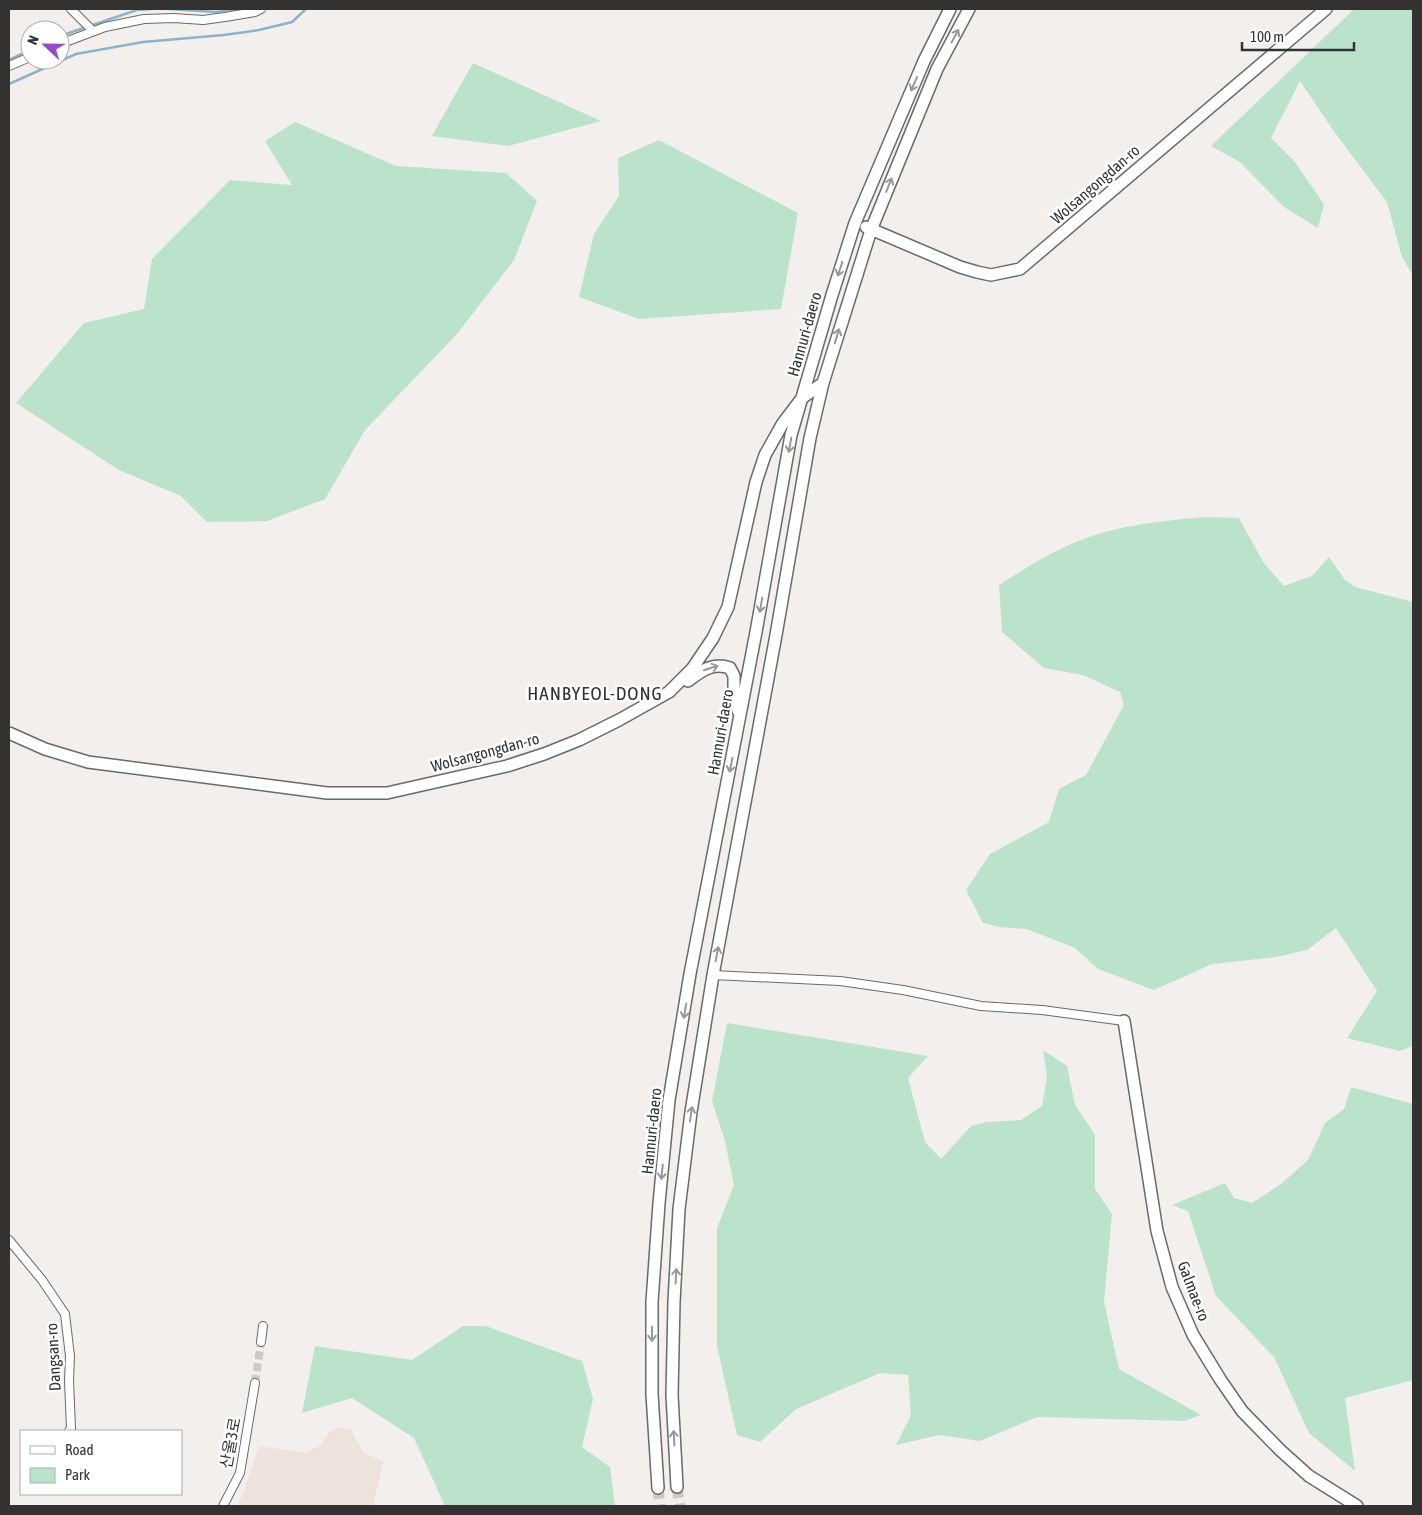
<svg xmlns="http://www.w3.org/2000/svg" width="1422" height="1515" font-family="'Asap Condensed','Noto Sans KR',sans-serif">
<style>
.built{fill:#ede2dc}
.green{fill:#bbe3cc}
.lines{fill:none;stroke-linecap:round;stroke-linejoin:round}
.stream{stroke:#8cb3cd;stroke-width:2.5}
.street-tunnel{stroke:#ccc9c7;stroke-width:8;stroke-dasharray:8 4;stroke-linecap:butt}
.secondary-tunnel{stroke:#ccc9c7;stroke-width:11;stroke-dasharray:11 5.5;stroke-linecap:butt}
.street-casing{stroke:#6c6967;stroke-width:10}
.secondary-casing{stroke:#6c6967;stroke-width:14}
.street{stroke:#fff;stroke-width:8}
.secondary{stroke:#fff;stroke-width:11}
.oneway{stroke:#999898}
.labels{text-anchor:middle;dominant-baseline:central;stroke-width:5;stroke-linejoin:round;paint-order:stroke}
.street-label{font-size:16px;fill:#333231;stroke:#fff}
.quarter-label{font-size:19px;letter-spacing:1px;fill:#333231;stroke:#fff}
</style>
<rect width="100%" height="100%" fill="#f2efed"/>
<path class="built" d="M340,1427L351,1430L364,1453L383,1461L373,1506H237L243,1494L259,1446L305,1453L320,1446L330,1432Z"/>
<path class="green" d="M1354,9H1413V276L1402,257L1387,202L1333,130L1300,81L1271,138L1294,161L1324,204L1318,228L1284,207L1240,162L1211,146Z
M473,63L601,121L508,146L432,136Z
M295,122L396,166L506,173L537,201L514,260L457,334L365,430L325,499L267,521L207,522L181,496L119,470L16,403L84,323L144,309L152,259L230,180L292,185L265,141Z
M659,140L798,213L781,309L639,319L579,297L594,234L619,196L618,158Z
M1205,517L1239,518L1263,562L1284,586L1312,576L1329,557L1345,580L1355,587L1413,602V1046L1400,1051L1347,1038L1377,991L1336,928L1307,950L1276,957L1212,964L1154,990L1098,969L1075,948L1027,929L999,927L983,923L966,890L990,854L1049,822L1059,789L1086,775L1124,705L1120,692L1083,675L1044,668L1002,632L999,585C1024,569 1049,553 1076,542C1117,525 1161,521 1205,517Z
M727,1023L928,1056L908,1078L925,1142L941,1159L971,1126L986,1122L1021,1120L1042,1106L1047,1077L1043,1050L1067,1066L1075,1105L1095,1135V1189L1112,1214L1104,1302L1119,1369L1201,1415L1184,1421L1037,1417L980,1441L939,1435L896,1445L911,1415L908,1375L880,1373L796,1409L760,1442L737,1435L717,1346V1228L734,1185L725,1141L712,1101Z
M1351,1087L1413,1104V1380L1345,1398L1355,1471L1309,1433L1274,1357L1216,1296L1188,1211L1172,1205L1225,1183L1234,1198L1252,1203L1281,1184L1308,1160L1325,1123L1344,1109Z
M463,1326H486L582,1361L593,1399L582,1447L610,1467L615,1506H445L414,1438L352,1398L302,1413L315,1346L412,1360Z"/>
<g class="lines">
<path class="stream" d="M169,9L216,12L236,9
M60,36L137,10L152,9
M9,60L30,50
M9,84L76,54L143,42L224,35L259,30L292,22L306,9"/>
<path class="street-tunnel" d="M255,1383L261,1342"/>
<path class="secondary-tunnel" d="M677,1487L680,1506
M658,1488L660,1506"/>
<defs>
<path id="street" d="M71,9L93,31
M60,44L105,27L144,19L174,18L203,20L225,17L255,12L261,9
M9,66L30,57
M713,975L840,981L903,990L981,1006L1042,1010L1124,1021
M9,1240L42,1280L65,1314L70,1356L69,1381L71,1428L69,1431
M261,1342L263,1326
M223,1506L240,1473L255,1383"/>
<path id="secondary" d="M866,227L960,267L977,272L991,275L1020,269L1326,9
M688,681C701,671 712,662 730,668L734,676V691L738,711
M9,733L45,749L88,762L327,793H387L507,766L544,754L579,740L619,720L669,692L692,669L713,638L728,607L756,482L765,455L783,423L802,398L823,383
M1124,1021L1157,1231L1172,1287L1193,1335L1220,1379L1242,1411L1280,1450L1309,1476L1357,1506
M677,1487L672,1395L674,1302L679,1209L691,1112L713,975L776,635L810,438L823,383L871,230L937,69L969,9
M658,1488L652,1394V1302L659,1203L669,1100L690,974L756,632L791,435L832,295L855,223L924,61L950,9"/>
</defs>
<use href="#street" class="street-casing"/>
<use href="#secondary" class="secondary-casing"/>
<use href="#street" class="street"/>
<use href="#secondary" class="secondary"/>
</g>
<defs><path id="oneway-shaft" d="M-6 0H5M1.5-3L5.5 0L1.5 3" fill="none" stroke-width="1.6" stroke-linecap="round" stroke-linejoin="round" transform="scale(1.25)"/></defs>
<g class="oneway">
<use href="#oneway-shaft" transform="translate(955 36) rotate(-62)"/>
<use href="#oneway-shaft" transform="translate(914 84) rotate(114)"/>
<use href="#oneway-shaft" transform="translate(889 185) rotate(-68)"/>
<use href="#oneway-shaft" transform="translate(840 269) rotate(108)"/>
<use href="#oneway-shaft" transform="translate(837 336) rotate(-73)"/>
<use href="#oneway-shaft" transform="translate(790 445) rotate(100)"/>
<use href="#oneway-shaft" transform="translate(761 605) rotate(100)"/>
<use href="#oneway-shaft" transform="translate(711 668) rotate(-18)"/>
<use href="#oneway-shaft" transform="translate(731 765) rotate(101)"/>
<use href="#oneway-shaft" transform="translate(717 954) rotate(-79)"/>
<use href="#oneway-shaft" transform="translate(685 1011) rotate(100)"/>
<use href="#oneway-shaft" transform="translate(691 1114) rotate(-82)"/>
<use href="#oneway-shaft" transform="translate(662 1172) rotate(96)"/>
<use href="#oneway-shaft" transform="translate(676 1276) rotate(-87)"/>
<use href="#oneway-shaft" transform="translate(652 1334) rotate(90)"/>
<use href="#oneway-shaft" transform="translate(674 1438) rotate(-93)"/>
</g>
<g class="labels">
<g class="street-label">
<text transform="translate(1095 184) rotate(-41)">Wolsangongdan-ro</text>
<text transform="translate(804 334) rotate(-74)">Hannuri-daero</text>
<text transform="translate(720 732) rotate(-80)">Hannuri-daero</text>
<text transform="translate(485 752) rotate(-15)">Wolsangongdan-ro</text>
<text transform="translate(651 1131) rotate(-84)">Hannuri-daero</text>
<text transform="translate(1194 1291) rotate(69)">Galmae-ro</text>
<text transform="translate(53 1357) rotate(-93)">Dangsan-ro</text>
<text transform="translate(230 1443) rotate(-79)">산울3로</text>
</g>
<g class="quarter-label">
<text x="595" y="693">HANBYEOL-DONG</text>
</g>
</g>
<rect width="1422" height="1515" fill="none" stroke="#333231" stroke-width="20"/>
<rect x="20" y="1430" width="162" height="65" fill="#ffffff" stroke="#adadad"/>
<rect x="30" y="1446" width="25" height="8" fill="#ffffff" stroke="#adadad"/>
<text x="65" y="1455" font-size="15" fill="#333231">Road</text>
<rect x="30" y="1468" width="25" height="15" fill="#bbe3cc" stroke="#adadad"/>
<text x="65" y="1480" font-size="15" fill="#333231">Park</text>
<g transform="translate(45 45) rotate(292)"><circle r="24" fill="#ffffff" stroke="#adadad"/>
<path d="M0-4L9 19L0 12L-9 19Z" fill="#9350c4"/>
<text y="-8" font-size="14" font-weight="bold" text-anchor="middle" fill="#333231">N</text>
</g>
<path d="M1242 42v8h112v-8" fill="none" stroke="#333231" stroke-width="2.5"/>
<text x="1250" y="42" font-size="15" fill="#333231" stroke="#ffffff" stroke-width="4" paint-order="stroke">100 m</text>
</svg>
